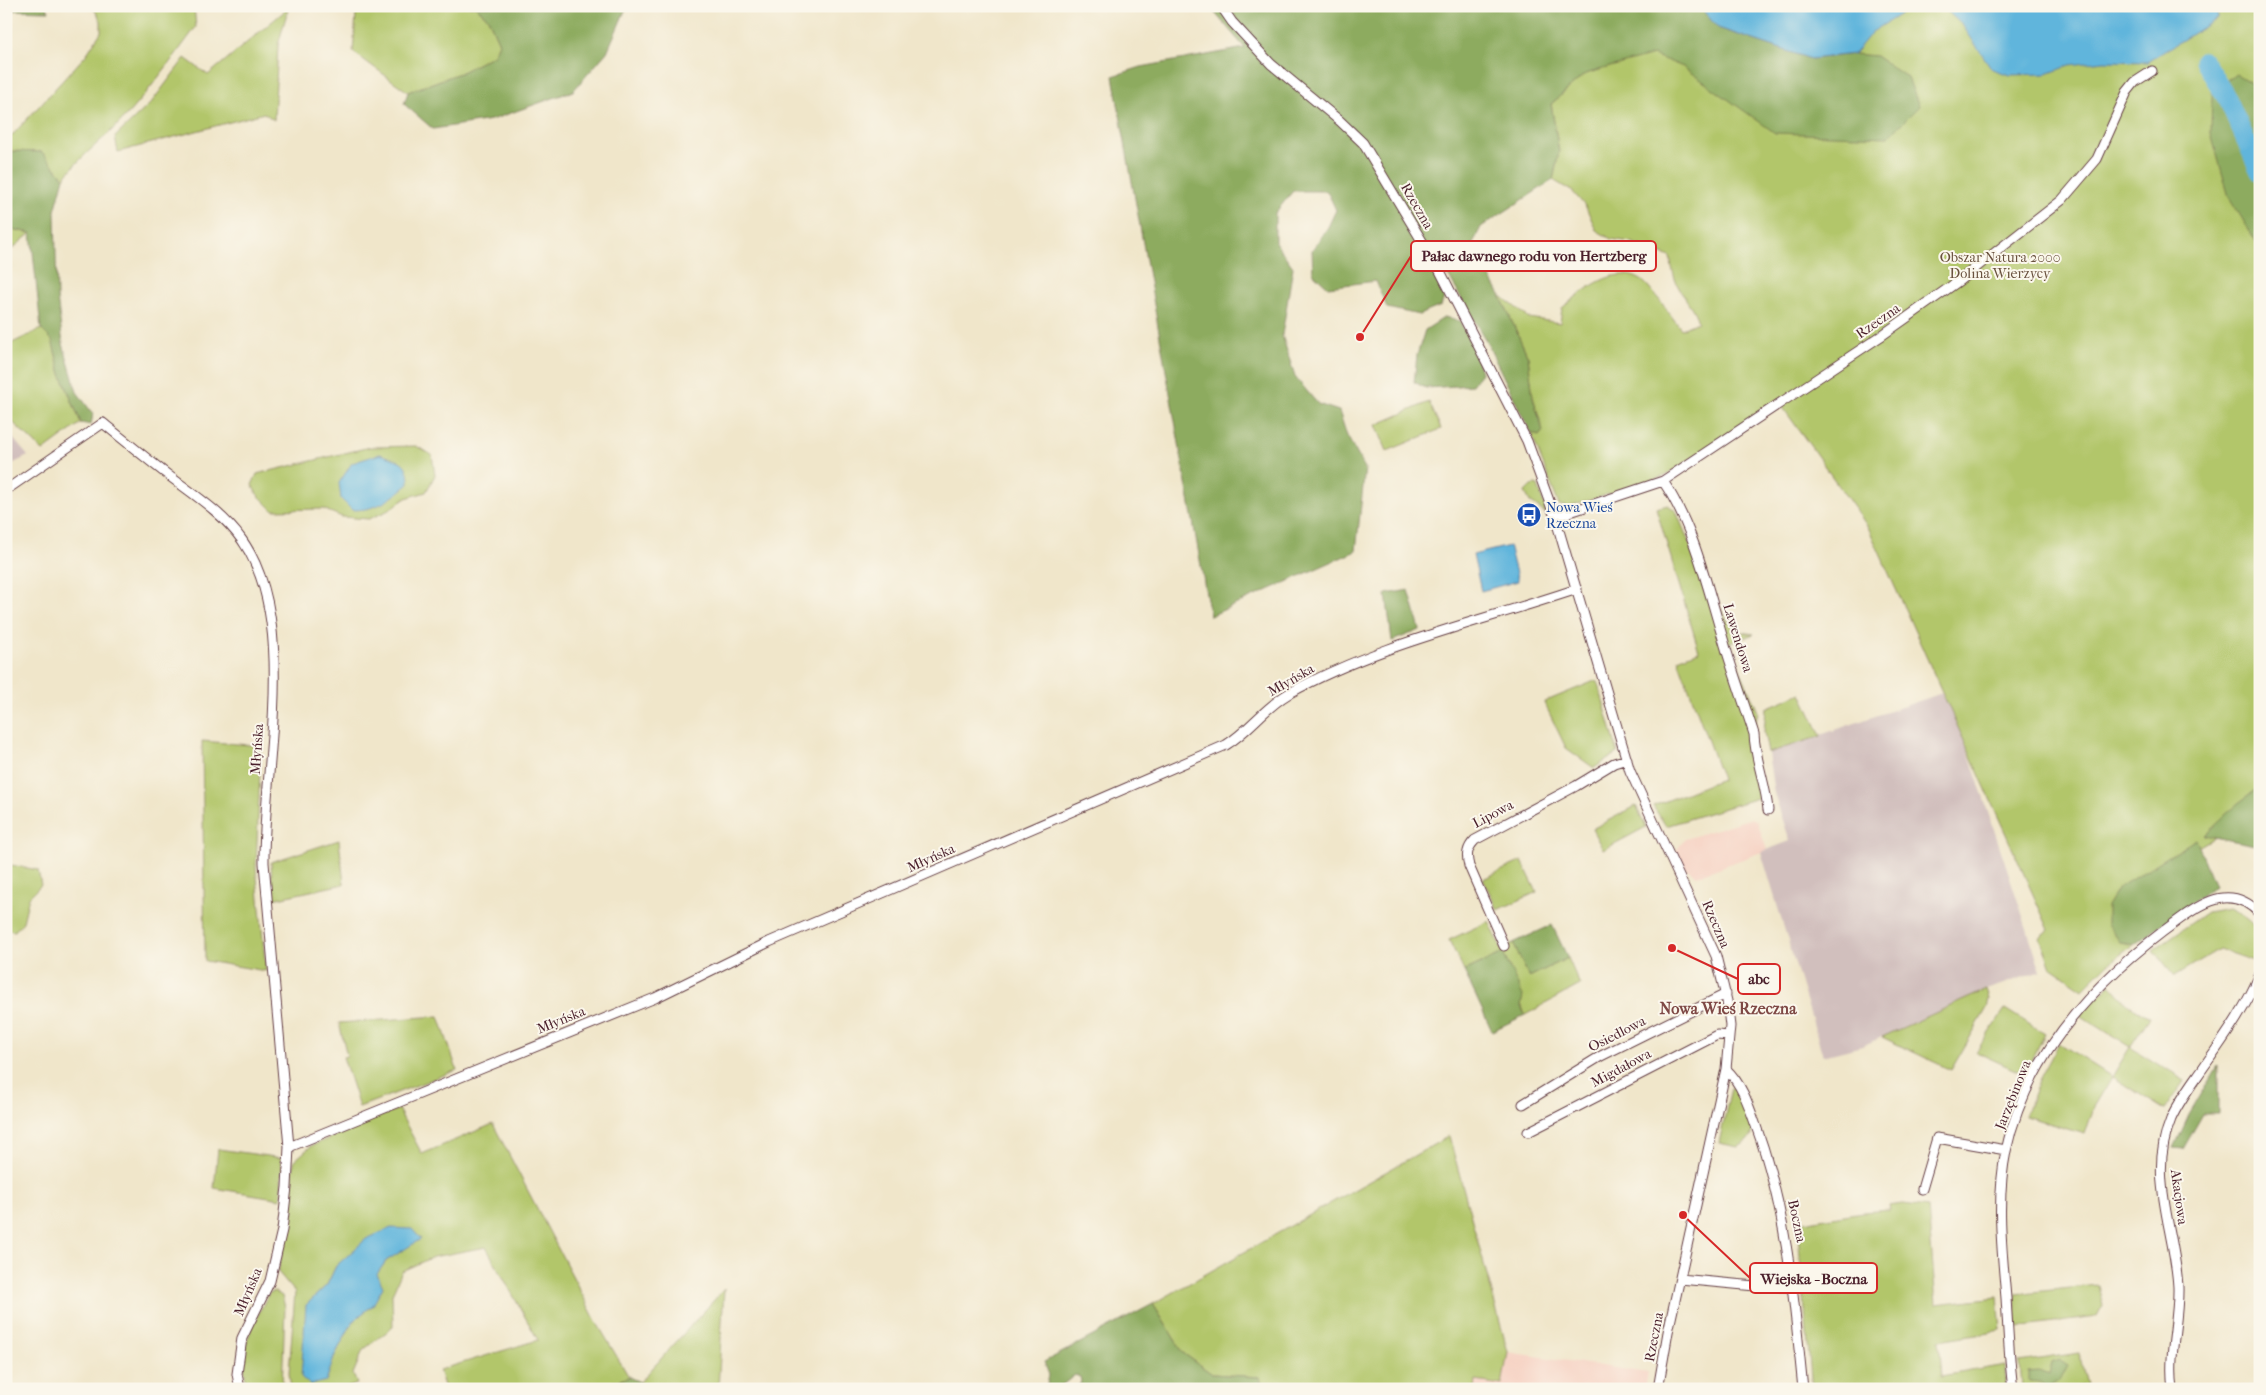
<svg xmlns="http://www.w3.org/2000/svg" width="2266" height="1395" font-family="'IM FELL French Canon',serif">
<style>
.built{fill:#f6d2c3}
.industrial{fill:#d1bfbd}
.green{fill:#b2c66a;stroke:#7e724a;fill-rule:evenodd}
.forest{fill:#8dab5e;stroke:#6c6544}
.water{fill:#60b5dc;stroke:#556a84}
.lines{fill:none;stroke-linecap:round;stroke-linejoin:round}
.river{stroke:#60b5dc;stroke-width:19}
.minor-casing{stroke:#633d43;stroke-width:11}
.minor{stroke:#fff;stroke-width:9}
.labels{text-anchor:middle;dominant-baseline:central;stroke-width:4;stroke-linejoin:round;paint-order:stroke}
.street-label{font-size:14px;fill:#4a1f2b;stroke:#fbf7ec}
.park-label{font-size:14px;fill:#69513e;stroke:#fbf7ec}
.transit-label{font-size:14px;fill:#164399;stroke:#fbf7ec;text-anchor:start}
.quarter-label{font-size:16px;font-weight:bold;fill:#7e4845;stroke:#fbf7ec}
.leader{fill:none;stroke:#d62828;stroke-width:2}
.callout-dot{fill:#d62828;stroke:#fbf7ec;stroke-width:2}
.callout{fill:#fbf7ec;stroke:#d62828;stroke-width:2}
.callout-label{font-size:15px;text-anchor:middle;font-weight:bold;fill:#4a1f2b}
</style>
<rect width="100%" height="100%" fill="#fbf7ec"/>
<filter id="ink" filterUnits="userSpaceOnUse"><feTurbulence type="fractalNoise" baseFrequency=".02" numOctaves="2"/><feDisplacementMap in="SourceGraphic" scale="10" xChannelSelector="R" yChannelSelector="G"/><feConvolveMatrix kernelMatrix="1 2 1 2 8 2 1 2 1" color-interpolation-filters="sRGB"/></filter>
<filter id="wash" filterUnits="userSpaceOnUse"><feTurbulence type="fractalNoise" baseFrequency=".0096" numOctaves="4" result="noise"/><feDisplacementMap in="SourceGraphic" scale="20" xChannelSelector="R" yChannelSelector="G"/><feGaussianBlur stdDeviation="1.12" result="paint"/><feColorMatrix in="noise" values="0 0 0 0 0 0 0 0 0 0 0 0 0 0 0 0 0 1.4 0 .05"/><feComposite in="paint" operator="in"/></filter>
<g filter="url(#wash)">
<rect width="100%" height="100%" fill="#f0e6ca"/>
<path class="built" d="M1752,818L1757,821L1767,850L1697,876L1683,866L1676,851L1685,839Z
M1508,1352L1648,1373L1645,1389H1475L1476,1381L1502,1385Z"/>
<path class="industrial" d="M6,430L28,456L6,467Z
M1948,691L2041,971L1986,990L1862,1046L1823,1056L1761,852L1790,841L1774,793L1768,753Z"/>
<path class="green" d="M95,6H194L196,27C174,57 152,87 127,115C107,137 82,154 64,178L42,152L6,151V142L86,55L101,32V21L93,7Z
M285,6H289L278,45L274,120L264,113L118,152L115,137L151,103L185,58L208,75L287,9Z
M351,6H475L488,18L499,43L494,55L460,73L408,92L353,52L356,15Z
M1215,6H2260V837L2220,834L2111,899L2120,942L2135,944L2109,963L2083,989L2051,967L2040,937L2049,930L1868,527L1779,402L1665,476L1568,507L1559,505L1531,433L1539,436L1543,431L1533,397L1528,357L1500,295L1529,318L1560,323L1562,308C1582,292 1614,263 1641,280C1649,284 1674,320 1681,329L1698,322C1694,308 1686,301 1679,288C1674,279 1672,268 1670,257L1631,242L1611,239L1596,230L1586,207L1573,192L1553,180L1559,152L1551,104L1585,74L1626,62Z
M6,228L31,233L6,254Z
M41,329L52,340L61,374L81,423L43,451L6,416V346Z
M1429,402L1441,429L1387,451L1376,425Z
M416,446L432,455L435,475L426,492L406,498L387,511L369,519L342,517L323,509L273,510L257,494L252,485L257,474L370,447Z
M1535,485L1538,486L1548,515L1530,502L1525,492L1531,486Z
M1668,505L1676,511C1686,534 1719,622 1739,631C1743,633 1749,633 1754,634L1729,643L1758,712L1752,736L1761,797L1666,826L1653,806L1722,779L1678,659L1699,651L1656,508Z
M1597,680L1618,753L1594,768L1566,748L1544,702Z
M1801,693L1821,736L1768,753L1764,732L1766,708Z
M202,741L261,746L256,867L266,971L205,961Z
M1636,806L1646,827L1603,850L1592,829Z
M339,840L344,884L273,899L271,862Z
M1522,861L1537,892L1498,910L1483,879Z
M11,865L38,870L41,885L29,897L23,922L15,931L6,930V869Z
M2229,908C2255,921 2266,931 2257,962L2219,949L2175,976L2153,950L2207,912Z
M1489,921L1503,952L1513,943L1529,977L1568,958L1580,985L1525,1015L1503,953L1464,971L1449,940Z
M2110,984L2129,1005L2150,1017L2130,1047L2185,1081L2165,1110L2112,1077L2094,1107L2085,1134L2025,1116L2039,1080L2059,1043L2112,1077L2130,1047L2080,1015Z
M1986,990L1989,999L1987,1008L1951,1070L1882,1037Z
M2005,1009L2045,1034L2024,1074L1976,1052Z
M439,1016L457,1070L359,1107L343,1057L347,1056L339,1023Z
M1731,1088H1737C1742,1100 1755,1120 1752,1134C1751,1141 1743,1144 1738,1147L1719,1143Z
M398,1109L422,1154L493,1124L597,1323L629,1377L592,1389H445L439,1370L538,1340L486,1247L433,1257L402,1271L392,1294L393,1327L363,1350L353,1374L357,1384L344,1389H291L289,1373L295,1292L278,1272L290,1218L294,1161L311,1146ZM420,1238L386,1261L377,1274L373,1305L353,1321L335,1355L326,1381L306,1305L327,1285L336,1266Z
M1449,1136L1508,1352L1502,1385L1476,1381L1475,1389H1262L1263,1385L1259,1377L1212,1374L1183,1353L1153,1304Z
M218,1149L282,1158L281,1199L214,1188Z
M1903,1204L1928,1207L1936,1304L1998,1297L2001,1330L1939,1340L1942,1376L2005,1365L2006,1389H1812L1797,1223L1862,1212L1890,1210L1889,1206Z
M2098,1285L2103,1305L2097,1316L2017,1327L2015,1294Z
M724,1289L718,1389H640V1382Z
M274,1291L282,1296L285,1307L282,1389H247C239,1345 250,1331 269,1293Z
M2079,1353L2087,1385L2067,1389H2022L2020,1362Z"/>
<path class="forest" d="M6,6H46L49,11L11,10L6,8Z
M475,6H627L607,52L573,91L491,120L433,129L404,104L408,92L460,73L494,55L499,43L488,18Z
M1209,6H1699L1718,28L1811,59L1854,54L1876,56L1908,78L1919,106L1888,137L1775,133L1683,67L1653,55L1585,74L1551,104L1559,152L1553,180L1481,227L1472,245L1500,295L1528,357L1533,397L1543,431L1539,436L1531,433L1485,339L1445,270L1434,275L1445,295L1441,306L1419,315L1387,308L1376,281L1328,287L1313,273L1312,250L1328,227L1336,210L1327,191H1293L1275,213V242L1293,267L1282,335L1295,377L1318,404L1339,411L1347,436L1365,468L1356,551L1210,616L1113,76L1141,67L1245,48Z
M2236,74L2260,88V248L2229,197L2211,134L2212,91Z
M6,151L42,152L64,178L55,211L57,297L63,344L77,392L93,414L91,425L81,423L61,374L52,340L41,329L31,233L6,228Z
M1445,317L1460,322L1475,352L1481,373L1472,385L1426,388L1414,382L1417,355L1425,330Z
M1409,590L1420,630L1392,641L1386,594Z
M2260,787V846L2204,835L2237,804Z
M2196,839L2215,886L2135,944L2120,942L2107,924V906L2118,888Z
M1552,925L1568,958L1529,977L1513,943Z
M1503,953L1523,996L1521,1006L1525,1015L1492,1031L1464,971Z
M2218,1066V1114H2203L2183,1149L2174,1148L2189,1115Z
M1153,1304L1183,1353L1212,1374L1259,1377L1263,1385L1262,1389H1076L1081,1381L1080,1377L1075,1375L1057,1389H1046L1049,1375L1044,1362Z
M2060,1360L2068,1365L2060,1380L2048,1388L2040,1382L2029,1381V1372L2039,1371L2048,1375L2051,1363Z
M629,1377L640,1382V1389H592Z"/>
<path class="water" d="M1699,6H2216L2218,18L2147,62L2104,61L2070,65L2047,74L2010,75L1992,69L1963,26L1944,8L1913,6L1872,32L1854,54L1811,59L1718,28Z
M380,454C400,461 409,460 409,484C389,500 378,510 352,510L341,499L339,483L352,463Z
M1509,546L1518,581L1481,591L1473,555Z
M391,1228L412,1229L421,1239L386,1261L377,1274L383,1287L373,1305L353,1321L335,1355L326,1381L310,1385L301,1377L306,1305L327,1285L336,1266L366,1239Z"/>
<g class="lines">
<path class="river" d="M2204,61L2228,100L2260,172"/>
</g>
</g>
<g filter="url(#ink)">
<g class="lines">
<defs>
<path id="minor" d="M1221,6L1232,22L1271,64L1340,121L1363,143L1440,271L1527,441L1555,517L1630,771L1716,956L1727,1001L1730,1026L1726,1069L1668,1332L1658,1389
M1663,481C1695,529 1707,587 1724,642C1733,673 1744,703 1754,734C1755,760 1766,784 1768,810
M6,490L103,423C124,440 146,458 168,475C193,494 223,513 242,540C299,621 263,768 264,863L289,1147L287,1187L282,1230L270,1281L242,1338L237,1374L240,1389
M1555,517L1663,481L1881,336L1960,280L2062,200L2097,159L2127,92L2135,82L2152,71
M1504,946L1469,866C1466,855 1467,848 1475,840L1576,786L1614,763L1627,759
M1726,1069C1742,1084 1749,1106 1756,1126C1787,1211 1794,1299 1803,1389
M1523,1104L1601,1056L1726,994
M1528,1132L1717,1035L1729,1036
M289,1147L655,998L769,942L1226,745C1249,731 1264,708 1288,694C1377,644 1480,622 1577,589
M1922,1189L1937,1138L2006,1150
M1680,1279L1755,1286L1793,1287
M2013,1389C2009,1359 2008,1328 2006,1298C2002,1250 1996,1198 2006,1151C2027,1052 2100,976 2180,919C2206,900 2233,885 2260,914
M2173,1389C2168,1354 2179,1321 2178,1287C2175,1229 2147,1177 2171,1119C2179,1101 2192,1084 2203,1068C2224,1038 2246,1008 2260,974"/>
</defs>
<use href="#minor" class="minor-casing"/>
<use href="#minor" class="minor"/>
</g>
</g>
<defs>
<symbol id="bus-disc" viewBox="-11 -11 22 22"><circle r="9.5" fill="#1a4fb4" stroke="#fbf7ec"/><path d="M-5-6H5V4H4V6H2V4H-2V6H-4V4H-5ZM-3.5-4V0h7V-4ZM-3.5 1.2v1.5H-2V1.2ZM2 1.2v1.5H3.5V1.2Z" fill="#fff"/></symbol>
</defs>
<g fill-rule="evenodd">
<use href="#bus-disc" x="1515" y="501" width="28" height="28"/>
</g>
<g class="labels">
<g class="street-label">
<text transform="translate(1417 206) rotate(60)">Rzeczna</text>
<text transform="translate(1878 321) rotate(-35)">Rzeczna</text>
<text transform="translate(1738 638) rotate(73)">Lawendowa</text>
<text transform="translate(1291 680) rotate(-30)">Młyńska</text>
<text transform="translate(257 749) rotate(-86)">Młyńska</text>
<text transform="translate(1493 814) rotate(-28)">Lipowa</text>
<text transform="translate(931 858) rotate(-24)">Młyńska</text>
<text transform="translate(1716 924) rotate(67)">Rzeczna</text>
<text transform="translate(561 1020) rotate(-22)">Młyńska</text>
<text transform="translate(1617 1034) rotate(-27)">Osiedlowa</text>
<text transform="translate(1621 1068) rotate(-28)">Migdałowa</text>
<text transform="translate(2013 1095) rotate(-68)">Jarzębinowa</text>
<text transform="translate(2179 1197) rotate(82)">Akacjowa</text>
<text transform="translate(1797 1221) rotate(78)">Boczna</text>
<text transform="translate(248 1292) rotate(-67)">Młyńska</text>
<text transform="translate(1654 1337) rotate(-79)">Rzeczna</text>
</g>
<g class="park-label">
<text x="2000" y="257">Obszar Natura 2000<tspan x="2000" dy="16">Dolina Wierzycy</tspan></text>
</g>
<g class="transit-label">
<text x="1546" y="507">Nowa Wieś<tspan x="1546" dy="16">Rzeczna</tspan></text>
</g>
<g class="quarter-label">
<text x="1728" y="1008">Nowa Wieś Rzeczna</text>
</g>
</g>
<path class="leader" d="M1360 337L1411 256M1672 948L1738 979M1683 1215L1750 1278"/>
<g class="callout-dot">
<circle cx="1360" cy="337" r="5"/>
<circle cx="1672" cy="948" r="5"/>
<circle cx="1683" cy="1215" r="5"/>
</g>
<g class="callout">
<rect x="1411" y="241" width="245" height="30" rx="5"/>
<rect x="1738" y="964" width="42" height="30" rx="5"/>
<rect x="1750" y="1263" width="127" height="30" rx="5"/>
</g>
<g class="callout-label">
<text x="1534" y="261">Pałac dawnego rodu von Hertzberg</text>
<text x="1759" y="984">abc</text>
<text x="1814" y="1284">Wiejska - Boczna</text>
</g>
<rect width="2266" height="1395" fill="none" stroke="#fbf7ec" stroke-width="25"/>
</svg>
